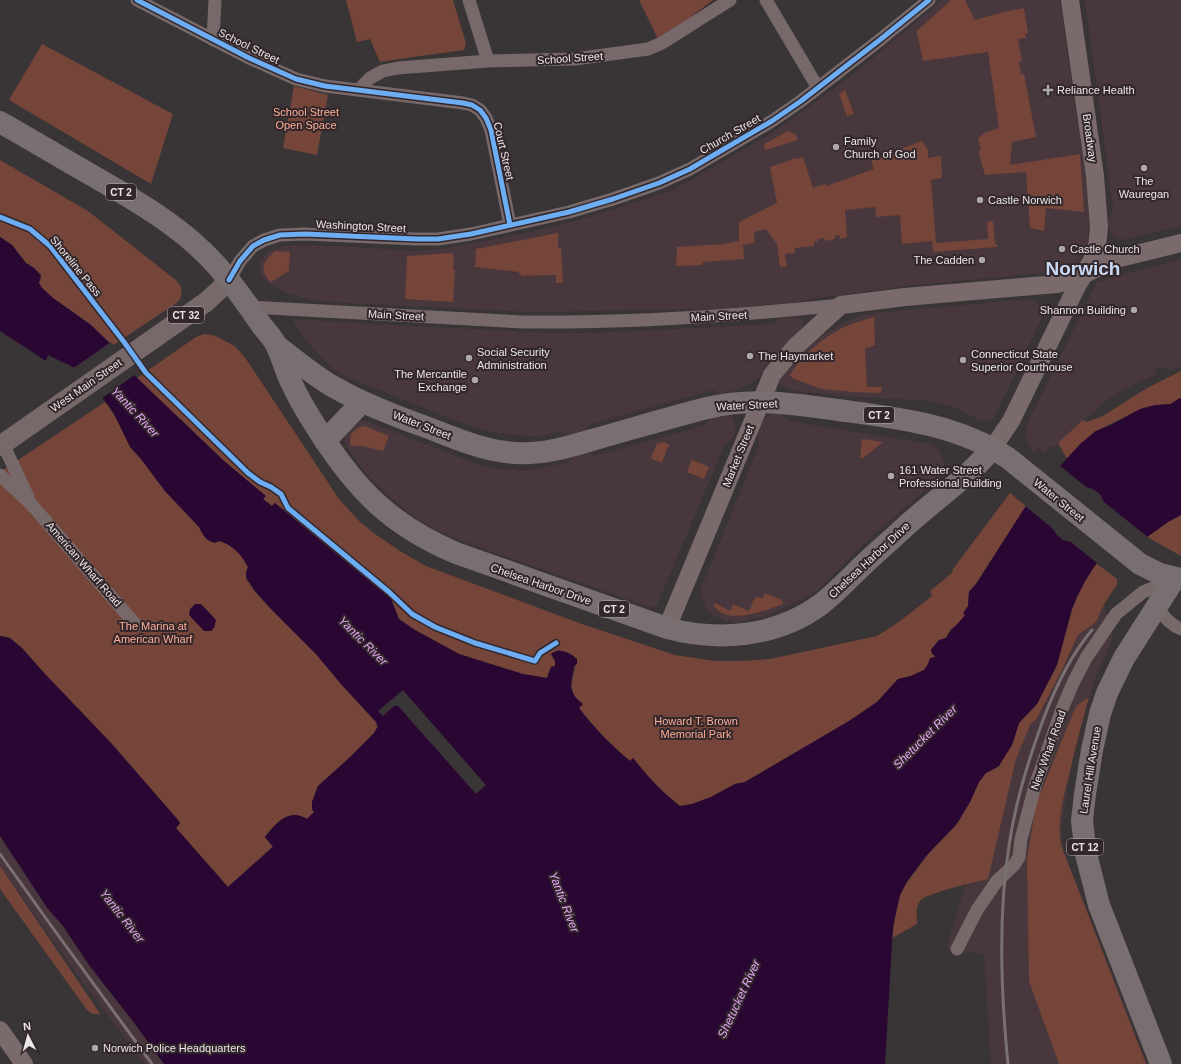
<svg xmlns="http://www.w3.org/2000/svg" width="1181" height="1064" font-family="Arial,sans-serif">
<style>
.built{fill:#48373c}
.green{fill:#744538}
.water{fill:#2a0633}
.pier{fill:#393436}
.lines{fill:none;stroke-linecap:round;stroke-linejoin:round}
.street{stroke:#776969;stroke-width:13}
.secondary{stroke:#7a6a6b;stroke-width:18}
.primary{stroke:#776869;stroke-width:20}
.highway{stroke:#796e70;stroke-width:22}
.rail{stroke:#797070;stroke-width:3}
.cycleway-casing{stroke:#32272b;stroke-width:8}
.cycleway{stroke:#6dadf4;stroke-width:5}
.poi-dot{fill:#ada7a9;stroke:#32272b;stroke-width:1.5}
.labels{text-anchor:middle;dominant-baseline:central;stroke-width:4;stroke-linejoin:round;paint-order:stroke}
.shield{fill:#32272b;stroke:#b4acaf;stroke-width:1}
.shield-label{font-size:10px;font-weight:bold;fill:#ece5e7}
.street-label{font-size:11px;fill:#ece5e7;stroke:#32272b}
.poi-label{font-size:11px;fill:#ece5e7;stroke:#32272b;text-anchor:start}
.park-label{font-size:11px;fill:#fdad96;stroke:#32272b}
.water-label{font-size:12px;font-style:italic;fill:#e7a9f7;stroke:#32272b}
.town-label{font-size:19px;font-weight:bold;fill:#cad9f3;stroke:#32272b}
</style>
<rect width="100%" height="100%" fill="#393436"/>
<path class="built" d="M942,0H1060L1087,186L1089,219L1088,242L1085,253L1076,264L1066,271L914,285L799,301L798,304L775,307L772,304L722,309L530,312L463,309L328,302L306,299L287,293L269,284L263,278L260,273V262L267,252L286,246L299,245L336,246L420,251L446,248L531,232L589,217L673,190L764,138L799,114L859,70Z
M1085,0H1181V226L1122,240L1116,238L1110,233L1108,219L1113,211V207Z
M1181,259V366L1169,371L1158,366L1155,375L1124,389L1099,406L1097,410L1083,420L1054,447L1052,446L1044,453L1038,448L1034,453L1029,446L1027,441L1025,432L1027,424L1097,282Z
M1029,299L1035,301L1040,305L1043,310L1042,318L994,418L990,420L980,421L955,407L931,401L841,396L789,390L780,385L781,380L791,362L815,340L838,326L860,316L875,313Z
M798,317L803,321V325L800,330L759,377L751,384L740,389L721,394L713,390L589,425L587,426L586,431L570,436L561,431L541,436H529L502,434L469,426L344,376L333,369L308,343L293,321L295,319L392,325L553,333H593L773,324L779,318Z
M728,414L732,417L736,426L733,439L725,444L657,605L652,608L459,540L433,529L408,513L378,486L360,466L348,448L345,442V435L358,421H366L477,464L499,469L516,470H531L569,462L574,455L589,452L594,456L705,425L710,418Z
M772,414H781L790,421L931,444L939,450L944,462V467L940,477L936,481L871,537L819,589L801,600L763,617L737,622L726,621L714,616L706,608L702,598L701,588L759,446V443L757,433L764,418Z
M1094,567L1113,638L1096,676L1078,733L1067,790L1061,831L1063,849L1147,1064H991L984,954L946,949L1005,757L1059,659L1062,643Z
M0,836L48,909L63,926L89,965L135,1024L164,1064H144L79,977L0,866Z"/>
<path class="green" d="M346,0H453L466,43L464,50L413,57L380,62L370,39L357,42Z
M639,0H713L659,41Z
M951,0H965L975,20L1000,13L1024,8L1028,33L1025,34L1026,38L1018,39L1022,61H1019L1021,74H1024L1036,137L1012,142L1010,165L1080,154L1084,212L1046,208L1044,231L1030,228L1026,172L985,175L978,151H981L978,138L986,132L999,128L988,52L923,61L917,33V31Z
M42,44L173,114L151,184L9,100Z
M294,86L328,95L317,155L283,148Z
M845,90L854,114L847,116L839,94Z
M788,131L796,135L798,140L765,150L764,144Z
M922,141L928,150V158L941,156L942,178L931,180L936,243L988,239L987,222L993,221L995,244H997V247L933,252L932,241L902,244L900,215L876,217L875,207L845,210L847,237L840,239L839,235L835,236V239L825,241L824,238L818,239V241L814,242V246L795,248V253L785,254L787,266L780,267L777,244L766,229L757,231L754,234V243L743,245L744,259L703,262L702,265L676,266L677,247L724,244L739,241V222L777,203L770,167L796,158L797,159L803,157L813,188L825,184L826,186L874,169L871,160Z
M0,160L88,211L177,281C183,288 183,295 178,302L112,346L98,333L91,325L53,298L42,288L39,283L41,278L34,268L26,263L12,245L0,237Z
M558,233V248H561L563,283H556V275L522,276L518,272L475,267L476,249Z
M275,251L290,252L289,271L271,282C259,270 262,262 275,251Z
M452,253L454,256L453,269L455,270L453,302L405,299L407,256Z
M874,317L875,345L865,349L867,387H882L881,393L853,392L821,389L792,378L790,375C802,355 825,335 847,326C855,322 865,320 874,317Z
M204,334L213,335L235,346L246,359L339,499L359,521L375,534L400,551L426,566L579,623L675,655L715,661H742L770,659L877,636L900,621L932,596L930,591L952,573L953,569L1010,493L1026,506L976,584L969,592L968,606L965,615L960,622L950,630L946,638L939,640L931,650L935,657L930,659L928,664L924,670L911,676L898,679L877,702L849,721L757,775L745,782L735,784L711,797L692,804L680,806C662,792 647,777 633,758L630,761C611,745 594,728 579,708L583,704L575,698L571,686L577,659L571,654L559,650L551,654L555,661V666L551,667L547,678L522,674L459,654L415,630L399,619L391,599L275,503L272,506L263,499L265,496L223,460L137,378L196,337Z
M1181,371V399L1170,404L1143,408L1094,432L1068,458L1066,457L1058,443L1083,420L1087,422L1103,416L1147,388Z
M105,402L115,416L131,447L141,459L165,491L199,527L206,539L215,543L219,541C232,544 242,555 248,567L246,572V579L258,595L316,654L341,684L376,722L377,729L374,733L350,758L318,786L312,802V809L314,812L307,819C287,808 276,823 265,837L273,846L228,887L176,828L180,823L178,820L111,743L45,674L22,648L8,637L0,636V472Z
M365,426L389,436L383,451L362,446H351L350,442L351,434L359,427Z
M862,439L883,442L863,458H860Z
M664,442L670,445L667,449L662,463L652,459L651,457L657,444Z
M692,460L709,467L704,479L687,472L691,461Z
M1181,515V556L1147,537L1168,522Z
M1096,563L1117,579V585L1104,604L1096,622L1078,635L1062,670L1036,720L1031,723L1016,759L988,879C976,882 927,893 921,900C915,906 917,916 917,924L892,938L896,912L900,895L905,885L930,852L959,821L970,802L979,782L986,773L996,768L1012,745L1019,723L1037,704L1057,665L1072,609L1077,597L1088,574Z
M764,593L782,600L783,604C768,610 737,621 722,613C718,611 715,608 713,605L715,603L730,611L733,604L749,611L755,597L763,598Z
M1089,697C1082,723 1075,749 1069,775C1063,798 1057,822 1061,845L1146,1064H1059L1029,981L1027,860L1036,804L1076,706Z
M0,866L101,1015L91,1013L87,1010L0,889Z"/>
<path class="water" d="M0,237L12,245L26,263L34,268L41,275L39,283L42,288L53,298L91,325L114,347L135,376L223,460L266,496L263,499L272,506L275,503L391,599L399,619L415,630L459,654L523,674L547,678L551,667L555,666V661L551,654C559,647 569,652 577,659V664L574,666C571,684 567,692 583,704L579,708C594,728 611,745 630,761L633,758C648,777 662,792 680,806L692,804L711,797L735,784L745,782L757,775L849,721L877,702L898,679L911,676L924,670L928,664L930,658L935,657L934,655L932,654L931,650L939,640L946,638C951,629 959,623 965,615L963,613L968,606L969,592L976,584L1031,498L1081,443L1096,431L1111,425L1140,409L1155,405L1171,404L1178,399L1181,398V515L1168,522L1147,537L1103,556L1094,567L1084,583L1077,597L1072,609L1057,665L1037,704L1019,723L1012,745L1002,761L999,766L986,773L979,782L970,802L956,825L926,856L908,880L900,895L893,926L885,1064H164L135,1024L89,965L63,926L48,909L0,836V636L10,638L22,648L45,674L111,743L178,820L180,823L176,828L228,887L273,847L265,837C275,824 289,807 307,819L314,812L312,809V802L318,786L349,758L374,733L378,726L376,722L341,684L316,654L269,607L254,590L246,577V573L248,567C242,555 232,544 219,541L215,543C206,541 203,535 199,527L165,491L141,459L130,447L115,416L109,406L77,369L48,355L46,361L0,331Z
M195,604H201L216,620L214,628L211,631H204L189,615L190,609Z"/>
<path class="pier" d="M111,342L136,374L101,399L76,371L72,369Z
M1058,464L1086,487L1093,489L1100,494L1104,502L1149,538L1104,558L1098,564L1071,542L1063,540L1057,535L1052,528L1024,505L1030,496Z
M403,690L486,785L476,794L398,706H394L383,716L378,711Z"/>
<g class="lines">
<path class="street" d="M137,0L249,58L296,79L325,86L463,103L472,105L480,110L486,118L491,130L510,225
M469,0L488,61
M766,0L818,88
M213,40L215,0
M360,90L363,85L370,78L383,71L398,68L488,61L575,59L648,49L662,43L730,0
M229,280L240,261L253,246L264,240L280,235L305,234L416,239H438L471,234L569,212L613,199L659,183L690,169L772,121L801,101L881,39L929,0
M249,307L523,322C629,323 735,316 841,305
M3,444L28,497
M0,475L31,504L136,625
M1157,607C1163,616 1170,625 1181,629
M957,949L977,910L997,881L1014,865L1019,857L1021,839L1035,786L1062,709L1073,683L1086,658L1116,614L1143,592L1174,579"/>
<path class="secondary" d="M992,449L1011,421L1076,288L1092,260L1097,247L1099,227L1095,176L1070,0
M667,628L772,375L795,347L841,305L905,297L1057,284L1074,279L1116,259L1181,243
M0,1030L24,1064"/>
<path class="primary" d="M0,446L206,302L218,291L229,280"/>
<path class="highway" d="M0,122C32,140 63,159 95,177C138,202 184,228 217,266C234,285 248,305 262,326C267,332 274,339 277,347C282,357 285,369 290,380C299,400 310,418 322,436C359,493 393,526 456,553L667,628C718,642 776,637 820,605C833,595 844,584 856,572C872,556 890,541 907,525C935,500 967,478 992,449
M277,346C296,360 314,376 334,387C363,404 395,416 426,427C455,438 484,451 515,453C544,455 572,446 599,438C635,428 671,417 707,408C751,397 795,404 838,410C897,418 957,424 1008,458L1140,564L1160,574L1181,579
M325,441L362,402
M1161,1064L1099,905L1086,854L1082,821L1085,794L1092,750L1100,714L1107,693L1124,658L1175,578"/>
<path class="rail" d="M0,854L55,931L152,1064
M1008,1064C1001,994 998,915 1009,846C1015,803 1028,761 1043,720C1055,688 1070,656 1092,630"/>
<defs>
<path id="cycleway" d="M137,0L249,58L296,79L325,86L463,103L472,105L480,110L486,118L491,130L510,225
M0,217L30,229L50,246L124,342L146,373L248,473L260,482L271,487L281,494L288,508L389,592L412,614L435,627L475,643L535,661L540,653L556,643
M229,280L240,261L253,246L264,240L280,235L305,234L416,239H438L471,234L569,212L613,199L659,183L690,169L772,121L801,101L881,39L929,0"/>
</defs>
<use href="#cycleway" class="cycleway-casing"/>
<use href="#cycleway" class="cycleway"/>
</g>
<g class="poi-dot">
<path d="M1046 84h4v4h4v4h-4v4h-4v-4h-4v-4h4z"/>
<circle cx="836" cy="147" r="4"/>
<circle cx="1144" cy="168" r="4"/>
<circle cx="980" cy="200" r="4"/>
<circle cx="1062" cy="249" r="4"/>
<circle cx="982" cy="260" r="4"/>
<circle cx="1134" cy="310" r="4"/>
<circle cx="750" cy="356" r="4"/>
<circle cx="469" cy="358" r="4"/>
<circle cx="963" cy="360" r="4"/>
<circle cx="475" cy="380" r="4"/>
<circle cx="891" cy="476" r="4"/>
<circle cx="95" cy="1048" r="4"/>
</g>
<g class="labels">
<g class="shield">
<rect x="106" y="184" width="30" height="16" rx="3"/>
<rect x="168" y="307" width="36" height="16" rx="3"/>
<rect x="864" y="407" width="30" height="16" rx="3"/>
<rect x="599" y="601" width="30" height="16" rx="3"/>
<rect x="1067" y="839" width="36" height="16" rx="3"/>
</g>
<g class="shield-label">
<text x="121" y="192">CT 2</text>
<text x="186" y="315">CT 32</text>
<text x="879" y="415">CT 2</text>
<text x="614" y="609">CT 2</text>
<text x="1085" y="847">CT 12</text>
</g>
<g class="street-label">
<text transform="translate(249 46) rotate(26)">School Street</text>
<text transform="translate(570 58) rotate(-4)">School Street</text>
<text transform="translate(730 134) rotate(-30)">Church Street</text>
<text transform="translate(1090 138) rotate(82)">Broadway</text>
<text transform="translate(504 151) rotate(77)">Court Street</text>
<text transform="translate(361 226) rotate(3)">Washington Street</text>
<text transform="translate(76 266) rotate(51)">Shoreline Pass</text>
<text transform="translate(396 315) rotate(3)">Main Street</text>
<text transform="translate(719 316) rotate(-3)">Main Street</text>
<text transform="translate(86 385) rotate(-35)">West Main Street</text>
<text transform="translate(747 405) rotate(-3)">Water Street</text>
<text transform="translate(422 425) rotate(21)">Water Street</text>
<text transform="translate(738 456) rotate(-68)">Market Street</text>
<text transform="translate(1059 500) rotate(39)">Water Street</text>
<text transform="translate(869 560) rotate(-43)">Chelsea Harbor Drive</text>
<text transform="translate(84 564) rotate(49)">American Wharf Road</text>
<text transform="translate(541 584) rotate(19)">Chelsea Harbor Drive</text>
<text transform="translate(1048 750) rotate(-70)">New Wharf Road</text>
<text transform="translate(1090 770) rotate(-81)">Laurel Hill Avenue</text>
</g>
<g class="poi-label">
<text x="1057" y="90">Reliance Health</text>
<text x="844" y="141">Family<tspan x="844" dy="13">Church of God</tspan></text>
<text x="1144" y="181" text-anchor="middle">The<tspan x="1144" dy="13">Wauregan</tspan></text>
<text x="988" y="200">Castle Norwich</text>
<text x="1070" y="249">Castle Church</text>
<text x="974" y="260" text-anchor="end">The Cadden</text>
<text x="1126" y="310" text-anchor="end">Shannon Building</text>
<text x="477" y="352">Social Security<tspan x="477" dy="13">Administration</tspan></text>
<text x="971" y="354">Connecticut State<tspan x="971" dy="13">Superior Courthouse</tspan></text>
<text x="758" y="356">The Haymarket</text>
<text x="467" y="374" text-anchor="end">The Mercantile<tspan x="467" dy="13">Exchange</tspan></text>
<text x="899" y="470">161 Water Street<tspan x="899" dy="13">Professional Building</tspan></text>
<text x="103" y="1048">Norwich Police Headquarters</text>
</g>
<g class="park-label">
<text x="306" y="112">School Street<tspan x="306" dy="13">Open Space</tspan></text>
<text x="153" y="626">The Marina at<tspan x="153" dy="13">American Wharf</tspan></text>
<text x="696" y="721">Howard T. Brown<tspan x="696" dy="13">Memorial Park</tspan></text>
</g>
<g class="water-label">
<text transform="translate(135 412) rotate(47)">Yantic River</text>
<text transform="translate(363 641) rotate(45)">Yantic River</text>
<text transform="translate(925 737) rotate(-45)">Shetucket River</text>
<text transform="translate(564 902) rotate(69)">Yantic River</text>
<text transform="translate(122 916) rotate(52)">Yantic River</text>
<text transform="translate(739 999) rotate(-65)">Shetucket River</text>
</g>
<g class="town-label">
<text x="1083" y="268">Norwich</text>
</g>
</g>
<g transform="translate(28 1036) rotate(354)" stroke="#32272b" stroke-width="3" paint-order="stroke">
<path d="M0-3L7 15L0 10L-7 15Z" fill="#ece5e7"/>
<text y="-6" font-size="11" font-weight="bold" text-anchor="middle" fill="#ece5e7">N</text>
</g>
</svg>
